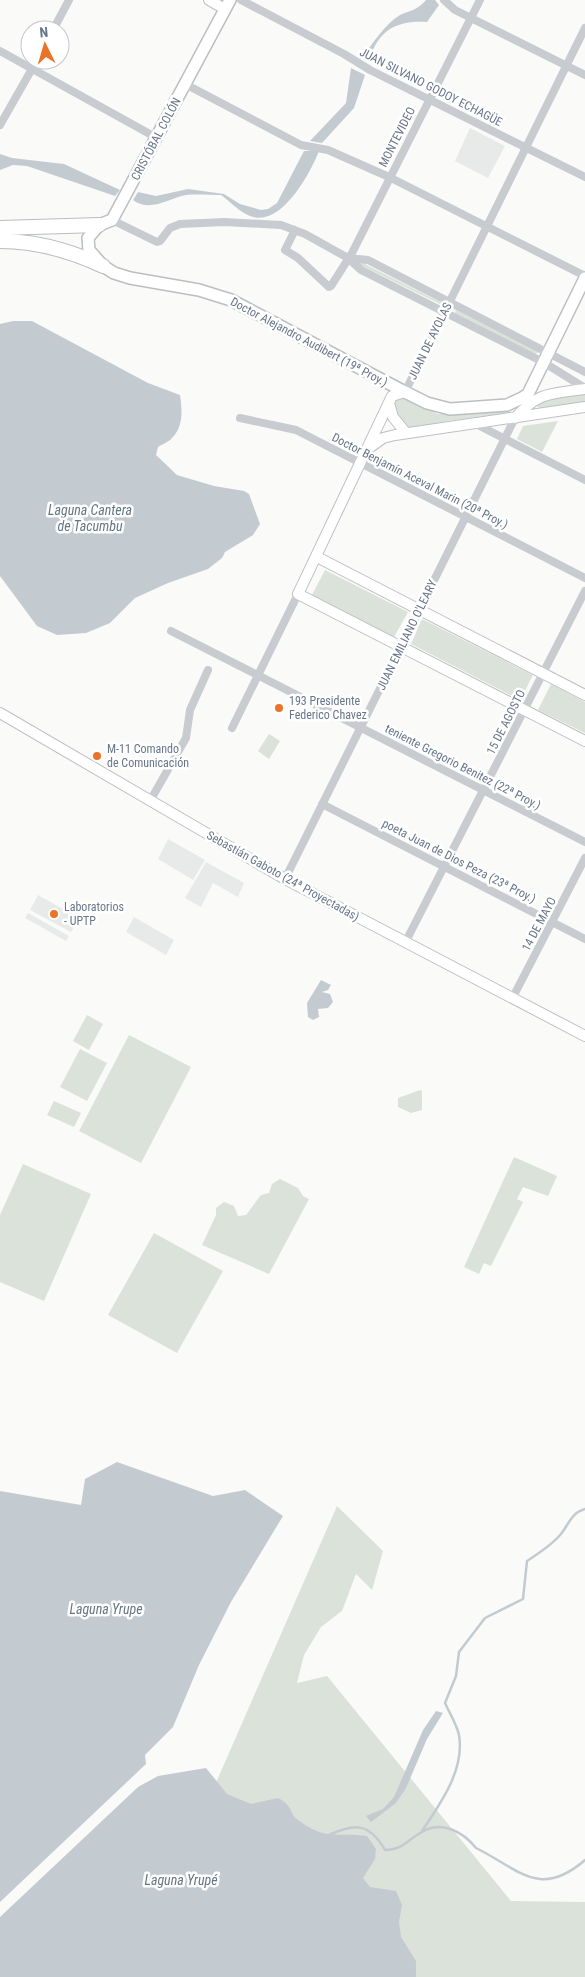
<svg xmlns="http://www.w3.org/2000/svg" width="585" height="1977" font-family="'Roboto Condensed',sans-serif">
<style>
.built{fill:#e8e9e9}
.green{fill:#dbe2d9}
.water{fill:#c3cbd1}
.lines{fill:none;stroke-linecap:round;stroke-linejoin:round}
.stream{stroke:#c3cbd1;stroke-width:2.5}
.secondary-casing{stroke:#bcc0c6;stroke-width:12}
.primary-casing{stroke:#bbbec3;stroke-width:14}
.highway-casing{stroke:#babdc1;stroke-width:16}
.street{stroke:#c8cbcf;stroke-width:8}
.secondary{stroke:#fff;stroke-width:10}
.primary{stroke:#fff;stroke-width:11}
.highway{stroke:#fff;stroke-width:14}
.poi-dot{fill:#eb7227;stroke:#fff;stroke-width:2}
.labels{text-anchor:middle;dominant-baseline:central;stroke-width:5;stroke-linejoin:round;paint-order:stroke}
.street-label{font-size:12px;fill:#68768a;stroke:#fff}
.poi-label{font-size:12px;fill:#68768a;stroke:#fff;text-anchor:start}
.water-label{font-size:14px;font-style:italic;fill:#647784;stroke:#fff}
</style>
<rect width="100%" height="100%" fill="#fafaf8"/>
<path class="built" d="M470,128L505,146L488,178L455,161Z
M168,839L205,860L193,880L158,859Z
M206,862L244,883L238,897L213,883L201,907L185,898Z
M38,895L79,918L71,932L30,910Z
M28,913L69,936L66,941L25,918Z
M134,917L174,940L166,955L126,932Z"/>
<path class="green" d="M361,262L442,303V305L360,265L359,262Z
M456,310L537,351L538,353L535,354L455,313Z
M583,394H585V402L540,409L536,405L537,401Z
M398,395L438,414L511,407L508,413L447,421L406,429C396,418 391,409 398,395Z
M558,421L542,452L517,439L523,426Z
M325,570L408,612L394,637L312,595Z
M422,619L533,675L520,700L411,644Z
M551,684L585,702V733L538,710Z
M269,734L280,741L269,759L258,751Z
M87,1015L103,1024L89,1050L73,1041Z
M129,1035L191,1067L141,1163L79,1131Z
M80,1049L107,1063L87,1101L60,1087Z
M420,1090L422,1091V1110L411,1113L398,1107V1098Z
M54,1101L81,1113L74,1127L47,1115Z
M514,1157L557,1176L548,1196L523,1187L517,1199L523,1202L491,1266L484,1263L479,1274L464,1267Z
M23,1164L91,1194L44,1301L0,1282V1215Z
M280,1179L298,1188L303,1196L309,1199L269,1274L202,1245L216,1215V1208L224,1202L234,1206L238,1216L246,1215L261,1195L269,1193L272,1184Z
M154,1233L223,1271L177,1353L108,1315Z
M337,1506L383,1551L372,1590L356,1574L342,1611L321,1627L304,1655L297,1683L327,1676L511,1901L585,1902V1977H131Z"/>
<path class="water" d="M426,0H435L439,5L427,22C399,20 378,29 370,59L363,56C374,42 385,24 400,15C411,10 418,10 426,0Z
M351,68L365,75L354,108L322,143L310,141L346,103Z
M304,151H319C310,174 282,225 253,217C240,213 232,203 221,195C210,195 197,194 186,195C169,198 150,213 133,200L138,192L156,196L188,189L224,194L240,204L261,210L268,209L277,203Z
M0,154L12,158L64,164L120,190L115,196L27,166L13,165L0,170Z
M13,321H32L148,383L180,395C182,409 184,426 172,438C169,442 162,444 158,447L156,455L177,475L214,486L244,491L249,494L260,524L253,535L225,552L222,558L208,569L168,583L135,598L110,623L86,633L57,635L37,626L0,576V324Z
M321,980L331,985L328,990L322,992L330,994L333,1002L328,1008L318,1009L319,1017L313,1020L308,1017L307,1003Z
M117,1462L213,1496L245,1490L283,1516L231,1602L199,1665L173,1727L145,1755L146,1764L0,1902V1491L81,1505L85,1479Z
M436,1711L443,1713L427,1739L406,1788L396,1803L371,1822L366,1816L383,1809L394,1797L423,1730Z
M206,1768L227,1794L251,1804L278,1798C294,1806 289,1814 298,1820C326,1841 337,1832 367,1836L376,1849L375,1859L363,1878L370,1887L396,1891L402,1905L399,1922L401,1937L416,1961V1977H0V1917L138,1787L158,1776Z"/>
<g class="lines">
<path class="stream" d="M422,1831C440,1804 465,1770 459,1735C457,1725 449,1712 445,1703L456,1676L459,1652L485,1618L523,1599L527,1561C539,1553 552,1545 561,1534C569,1524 571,1513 585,1509
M327,1836C354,1823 369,1822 385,1850C403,1850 407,1840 422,1832C442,1820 463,1832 476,1848C520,1870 540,1899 585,1860"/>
<defs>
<path id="secondary" d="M209,0L225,9
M405,392L392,396L298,594L585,741
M389,403L393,417L406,433
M515,418C539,391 551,394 585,389
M369,448L383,438L395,435L585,407
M317,557L585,695
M0,713L285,879L585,1036"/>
<path id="primary" d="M230,0L112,220L99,225L88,238L89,250L103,266L114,273L130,278L199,290L231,300L405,392L427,403L450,409L507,405L522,398L528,394L585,278"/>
<path id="highway" d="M0,228L99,225
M0,241C35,241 71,251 103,266"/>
</defs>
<use href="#secondary" class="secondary-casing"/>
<use href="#primary" class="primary-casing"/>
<use href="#highway" class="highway-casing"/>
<path class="street" d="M241,0L344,54L370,70L585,177
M444,0L455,10L585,75
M53,30L69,0
M0,51L157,138
M185,84L301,145L328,150L389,177L585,276
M0,125L37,60
M112,220L157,242L160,241L170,228L180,224L224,222L281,225L305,234L348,258L361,270L543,362L585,388
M295,230L285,250L298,258L329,287L331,286L352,253L480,0
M348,258L368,260L585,372
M405,392L585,28
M240,418L296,430L585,578
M476,424L585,480
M171,631L585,842
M232,728L298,594
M150,801L186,738L190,710L208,670
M322,804L585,939
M285,879L515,418
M405,943L585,591
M512,999L585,858"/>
<use href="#secondary" class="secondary"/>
<use href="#primary" class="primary"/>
<use href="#highway" class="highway"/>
</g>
<g class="poi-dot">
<circle cx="279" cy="708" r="5"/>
<circle cx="97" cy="756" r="5"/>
<circle cx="54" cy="914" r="5"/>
</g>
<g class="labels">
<g class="street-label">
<text transform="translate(431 87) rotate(27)">JUAN SILVANO GODOY ECHAGÜE</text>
<text transform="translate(397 137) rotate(-63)">MONTEVIDEO</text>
<text transform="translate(156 139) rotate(-62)">CRISTÓBAL COLÓN</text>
<text transform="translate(430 341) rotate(-64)">JUAN DE AYOLAS</text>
<text transform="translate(309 342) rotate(28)">Doctor Alejandro Audibert (19ª Proy.)</text>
<text transform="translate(420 481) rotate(27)">Doctor Benjamín Aceval Marin (20ª Proy.)</text>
<text transform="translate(407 635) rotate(-64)">JUAN EMILIANO O'LEARY</text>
<text transform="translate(506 722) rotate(-63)">15 DE AGOSTO</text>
<text transform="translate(463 767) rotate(27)">teniente Gregorio Benitez (22ª Proy.)</text>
<text transform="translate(459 861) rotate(27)">poeta Juan de Dios Peza (23ª Proy.)</text>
<text transform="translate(283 876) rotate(29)">Sebastián Gaboto (24ª Proyectadas)</text>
<text transform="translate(539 924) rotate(-62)">14 DE MAYO</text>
</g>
<g class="poi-label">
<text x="289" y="701">193 Presidente<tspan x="289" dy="14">Federico Chavez</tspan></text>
<text x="107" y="749">M-11 Comando<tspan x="107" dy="14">de Comunicación</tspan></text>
<text x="64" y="907">Laboratorios<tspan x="64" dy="14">- UPTP</tspan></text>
</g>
<g class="water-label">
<text x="90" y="510">Laguna Cantera<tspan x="90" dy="16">de Tacumbu</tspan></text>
<text x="106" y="1609">Laguna Yrupe</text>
<text x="181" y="1880">Laguna Yrupé</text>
</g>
</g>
<g transform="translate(45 45) rotate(355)"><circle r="24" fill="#ffffff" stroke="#c3c8d0"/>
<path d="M0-4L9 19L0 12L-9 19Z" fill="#eb7227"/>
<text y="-8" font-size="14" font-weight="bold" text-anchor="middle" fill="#68768a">N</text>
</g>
</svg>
